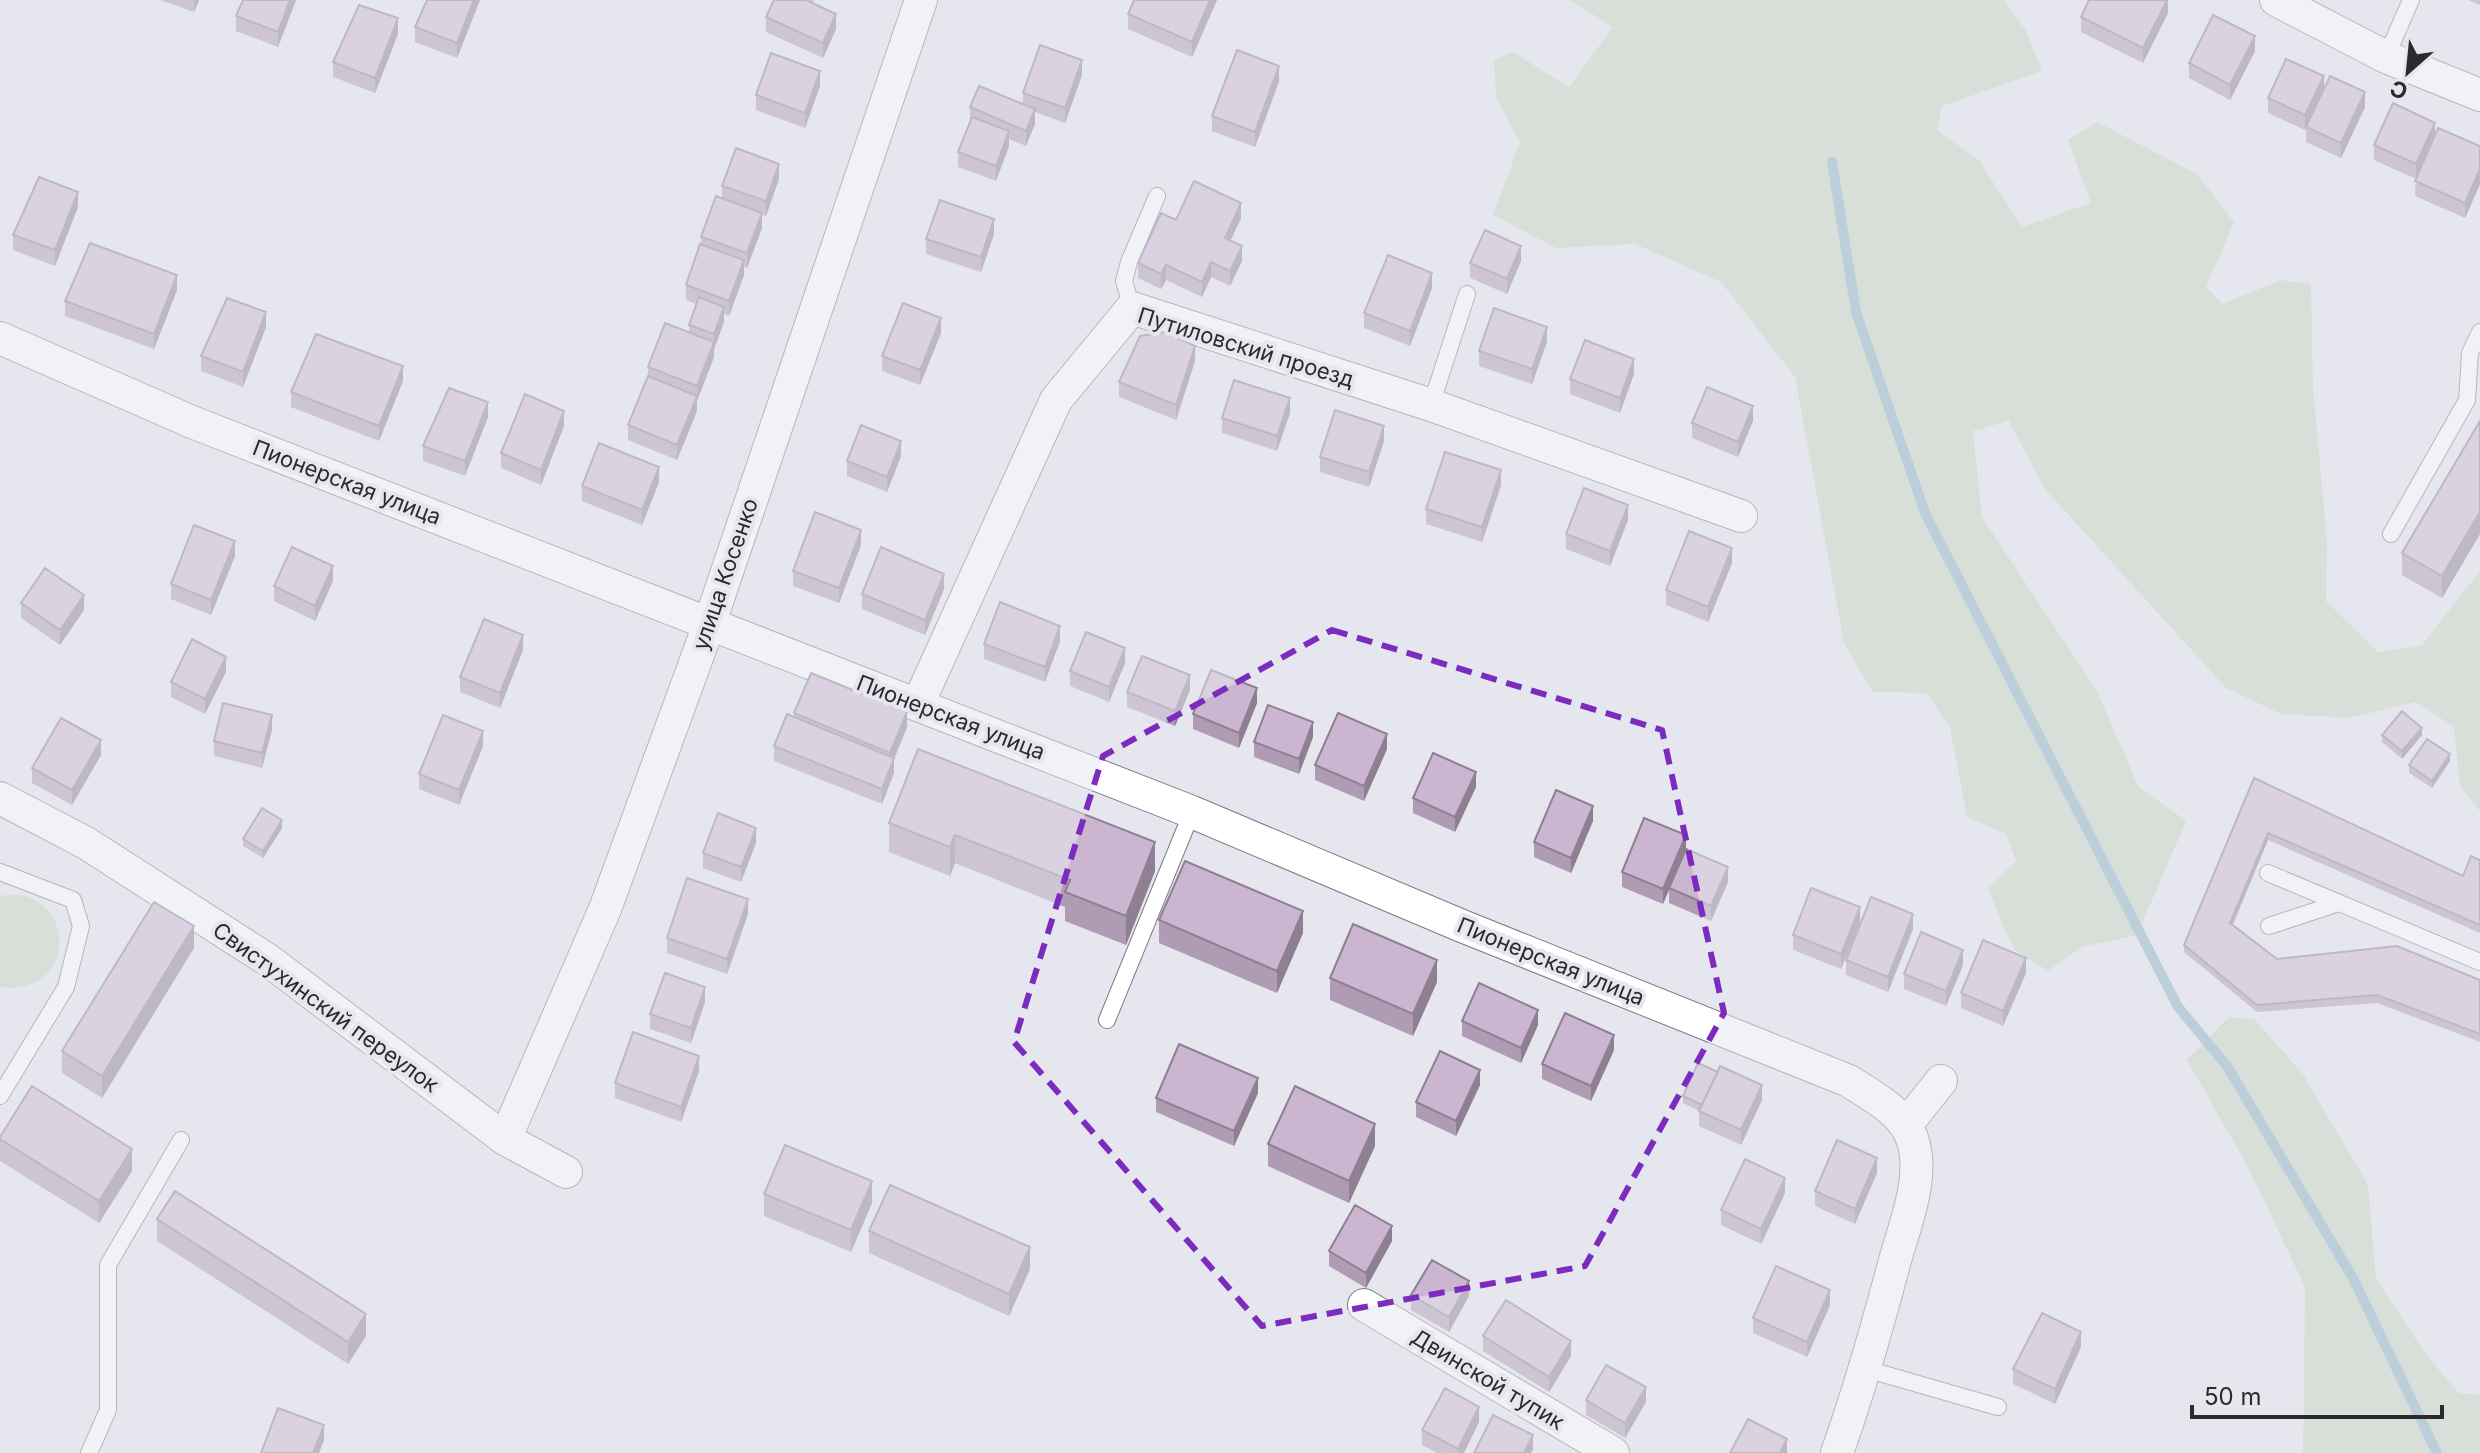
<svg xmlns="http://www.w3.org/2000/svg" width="2480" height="1453" font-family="Inter,sans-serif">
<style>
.green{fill:#c8d4bf}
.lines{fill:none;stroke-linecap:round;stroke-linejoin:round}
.stream{stroke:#8ab0c0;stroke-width:10}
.lane-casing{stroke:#7b7c83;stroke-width:18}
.street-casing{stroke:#7b7c83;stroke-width:34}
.lane{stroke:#fff;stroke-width:16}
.street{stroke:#fff;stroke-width:32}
.wall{fill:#af9cb4}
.shaded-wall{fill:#8f7f92}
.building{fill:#ccb5d1;stroke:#8f7f92;stroke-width:2}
.marked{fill:none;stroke:#7b2cbf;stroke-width:6;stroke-dasharray:16 10;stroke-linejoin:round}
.labels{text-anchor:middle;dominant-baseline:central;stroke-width:8;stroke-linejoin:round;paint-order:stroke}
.street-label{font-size:22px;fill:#2b2b2e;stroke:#e6e7ee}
</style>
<rect width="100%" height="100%" fill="#e6e7ee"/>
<path class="green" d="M1570,0H2004L2025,29L2042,71L1942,106L1937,130L1979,160L2022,227L2091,203L2068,140L2097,122L2197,174L2234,222L2206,287L2223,304L2280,280L2311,284L2313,387L2327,542L2326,601L2378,652L2421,646L2480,571V811L2460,786L2454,727L2416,702L2349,718L2281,714L2226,688L2044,488L2009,421L1973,431L1982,517L2097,691L2138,786L2186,821L2137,935L2082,947L2048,971L2014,950L1988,889L2016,861L2006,834L1967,817L1950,728L1927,693L1873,692L1844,643L1795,377L1721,282L1635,244L1556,248L1493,215L1520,142L1496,98L1494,60L1513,52L1569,87L1613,27Z
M6,895C12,895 19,894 25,896C78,912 70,995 0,987V896Z
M2229,1017L2254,1019L2303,1074L2368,1185L2376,1278L2427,1356L2459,1393L2480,1395V1453H2303L2305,1287L2249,1169L2187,1060Z"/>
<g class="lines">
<path class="stream" d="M1832,162L1856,312L1925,513L2178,1007L2227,1066L2353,1278L2437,1453"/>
<defs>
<path id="lane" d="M2386,57L2411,0
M1132,308L1124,281L1129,262L1157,196
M1431,405L1467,294
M2391,534L2467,400L2470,353L2480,332
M0,872L73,900L81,926L66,987L0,1096
M2268,873L2480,962
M2269,926L2336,904
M1107,1020L1192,812
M1866,1369L1998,1407
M89,1453L108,1410V1265L181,1140"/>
<path id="street" d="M2276,0L2386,57L2480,95
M0,338L192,422L1192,812L1462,926L1849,1081C1872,1096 1902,1111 1912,1138C1926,1177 1904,1226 1894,1264C1877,1328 1859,1391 1837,1453
M918,704L1056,400L1132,308L1431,405L1741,516
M0,798L86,843L268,960L505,1139L566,1172
M1906,1125L1941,1081
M505,1139L605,909L710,622L921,0
M1364,1305L1613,1453"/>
</defs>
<use href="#lane" class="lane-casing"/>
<use href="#street" class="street-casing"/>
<use href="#lane" class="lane"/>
<use href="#street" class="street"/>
</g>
<path class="wall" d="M160,0H199L194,12Z
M296,0L278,47L236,31V16Z
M427,0H480L457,58L415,42V27Z
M774,0H814L813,3L836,29L823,58L766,32V17Z
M1217,0L1192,57L1128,29V14Z
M2168,0V13L2143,63L2081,32V17Z
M2468,0H2480V5Z
M398,34L375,93L333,77V62Z
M2255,51L2230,100L2189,78V63Z
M1082,75L1065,123L1035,112V124L1026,146L1009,139V146L996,181L958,167V152L970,121V107L1023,104V93Z
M1279,81L1255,147L1212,131V116Z
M820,86L805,128L756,110V95Z
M2324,90L2365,107L2341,158L2306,142V128L2305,130L2268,113V98Z
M2435,135L2480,146V184L2465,218L2415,196L2416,179L2374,160V145Z
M779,179L766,216L762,215V228L747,268L744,267V275L729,316L724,314V322L714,349V357L697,401V411L677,460L628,440V425L648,376V367L689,332V325L696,304L686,300V285L701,244V237L722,199V186Z
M78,207L55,266L13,250V235Z
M1241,218L1230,240L1242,261L1230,286L1211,277L1202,297L1166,280L1161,289L1138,278V263L1176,220Z
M994,234L981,272L926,254V239Z
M1521,261L1507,294L1470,278V263Z
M1432,288L1410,346L1364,328V313Z
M177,290L154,349L65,316V301Z
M266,327L243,387L201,371V356Z
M941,333L920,385L882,371V356Z
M1547,342L1532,384L1479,366V351Z
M1195,361L1176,420L1119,397V382Z
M1634,374L1620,413L1570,394V379Z
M403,381L379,441L291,407V392Z
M1290,413L1277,451L1222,433V418Z
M488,417L465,476L423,461V446Z
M1753,421L1738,457L1692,438V423Z
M2480,421V534L2442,598L2402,575V553Z
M564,426L541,485L501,468V453Z
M1384,441L1369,487L1320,472V457Z
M901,456L887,492L847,476V461Z
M659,482L642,525L582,501V486Z
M1501,485L1482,542L1426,524V509Z
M1628,520L1610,566L1566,549V534Z
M861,545L839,603L793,586V571Z
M235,556L211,615L171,599V584Z
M1732,563L1708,622L1666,605V590Z
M333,581L315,621L274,601V586Z
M944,589L925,635L862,609V594Z
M21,603L84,610L60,645L21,618Z
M1060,641L1045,682L984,659V644Z
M523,650L500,708L460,692V677Z
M1125,663L1109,702L1070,686V671Z
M226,672L205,714L171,697V682Z
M1190,690L1175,726L1127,707V692Z
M1257,703L1239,748L1193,729V714Z
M794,713L907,727L894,759V773L882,804L774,761V746L794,717Z
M272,730L262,768L214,756V741Z
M2382,735H2422L2402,759L2382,742Z
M1313,737L1299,774L1254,757V742Z
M483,746L459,805L419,789V774Z
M1387,749L1364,801L1315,780V765Z
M101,755L72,805L32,783V768Z
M2450,761L2432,788L2409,773V765Z
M2254,778L2463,876L2480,860V933L2268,840L2233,925L2277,959L2480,980V1042L2377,1003L2257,1012L2184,952V945Z
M1476,787L1455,832L1413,813V798Z
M1593,821L1571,873L1534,857V842Z
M889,823L1155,871L1126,945L1065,921V907L955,863L950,876L889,852Z
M282,828L263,858L243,846V839Z
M756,843L741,882L703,868V853Z
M1686,849L1728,882L1711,921L1669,903V890L1663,904L1622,887V872Z
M748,914L727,974L667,953V938Z
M1159,920L1303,933L1277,993L1159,943Z
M1860,922L1841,969L1793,950V935Z
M1913,929L1888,992L1846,975V960Z
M194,948L102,1098L62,1073V1051Z
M1963,965L1946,1006L1904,989V974Z
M2026,973L2003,1026L1961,1008V993Z
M1330,978L1437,982L1413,1036L1330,1000Z
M705,1002L691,1043L650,1029V1014Z
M1462,1021L1538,1025L1521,1063L1462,1036Z
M1614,1050L1591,1101L1542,1079V1064Z
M699,1071L681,1122L615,1098V1083Z
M1480,1085L1456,1136L1416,1117V1102Z
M1258,1093L1234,1146L1156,1112V1098Z
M1683,1096L1762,1100L1741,1145L1699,1126V1111L1683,1103Z
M0,1137L132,1171L99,1223L0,1161Z
M1268,1144L1375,1146L1349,1203L1268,1166Z
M1877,1173L1855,1224L1815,1206V1191Z
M1785,1193L1761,1244L1721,1225V1210Z
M764,1194L872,1203L851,1252L764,1216Z
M157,1219L366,1336L348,1364L157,1241Z
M869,1231L1030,1269L1009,1316L869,1253Z
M1392,1241L1366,1288L1329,1266V1251Z
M1411,1295L1469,1296L1449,1332L1411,1310Z
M1830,1305L1807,1357L1753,1333V1318Z
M1483,1336L1571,1356L1549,1392L1483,1351Z
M2081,1347L2055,1404L2013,1384V1369Z
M1586,1400L1646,1402L1625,1438L1586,1415Z
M1479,1422L1464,1453H1437L1422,1445V1430Z"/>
<path class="shaded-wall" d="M194,0H199L194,12Z
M290,0H296L278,47V32Z
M474,0H480L457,58V43Z
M1210,0H1217L1192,57V42Z
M2167,0L2168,13L2143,63V48Z
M836,14V29L823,58V43Z
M398,18V34L375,93V78Z
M2255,36V51L2230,100V85Z
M1082,60V75L1065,123V108Z
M1279,66V81L1255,147V132Z
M820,71V86L805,128V113Z
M2324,76V91L2305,130V115Z
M2365,92V107L2341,158V143Z
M1035,109V124L1026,146V131Z
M2435,123V138L2416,179V164Z
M1009,131V146L996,181V166Z
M779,164V179L766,216V201Z
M2480,169V184L2465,218V203Z
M78,192V207L55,266V250Z
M1241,203V218L1225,253V238Z
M762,213V228L747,268V253Z
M994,219V234L981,272V257Z
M1242,246V261L1230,286V271Z
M1521,246V261L1507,294V279Z
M744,260V275L729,316V301Z
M1211,262V277L1202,297V282Z
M1166,265V280L1161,289V274Z
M1432,273V288L1410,346V331Z
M177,275V290L154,349V334Z
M724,307V322L714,349V357L697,401V386L714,342V334Z
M266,312V327L243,387V372Z
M941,318V333L920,385V370Z
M1547,327V342L1532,384V369Z
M1195,346V361L1176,420V405Z
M1634,359V374L1620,413V398Z
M403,366V381L379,441V426Z
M697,396V411L677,460V445Z
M1290,398V413L1277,451V436Z
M488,402V417L465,476V461Z
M1753,406V421L1738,457V442Z
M564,411V426L541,485V470Z
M1384,426V441L1369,487V472Z
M901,441V456L887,492V477Z
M659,467V482L642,525V510Z
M1501,470V485L1482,542V527Z
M1628,505V520L1610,566V551Z
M2480,512V534L2442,598V576Z
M861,530V545L839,603V588Z
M235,541V556L211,615V600Z
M1732,548V563L1708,622V607Z
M333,566V581L315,621V606Z
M944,574V589L925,635V620Z
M84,595V610L60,645V630Z
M1060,626V641L1045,682V667Z
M523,635V650L500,708V693Z
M1125,648V663L1109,702V687Z
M226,657V672L205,714V699Z
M1190,675V690L1175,726V711Z
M1257,688V703L1239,748V733Z
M907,712V727L894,759V773L882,804V789L890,767V753Z
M272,715V730L262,768V753Z
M1313,722V737L1299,774V759Z
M2422,728V735L2402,759V751Z
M483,731V746L459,805V790Z
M1387,734V749L1364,801V786Z
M101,740V755L72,805V790Z
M2450,754V761L2432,788V781Z
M1476,772V787L1455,832V817Z
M1593,806V821L1571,873V858Z
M282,820V828L263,858V851Z
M756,828V843L741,882V867Z
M2268,833V840L2230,930V923Z
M955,835V863L950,876V847Z
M1686,835V850L1663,904V889Z
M1155,842V871L1126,945V916Z
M1728,867V882L1711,921V906Z
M748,899V914L727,974V959Z
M1860,907V922L1841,969V954Z
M1303,911V933L1277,993V971Z
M1913,914V929L1888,992V977Z
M194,926V948L102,1098V1076Z
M1963,950V965L1946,1006V991Z
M2026,958V973L2003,1026V1011Z
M1437,960V982L1413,1036V1014Z
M705,987V1002L691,1043V1028Z
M1538,1010V1025L1521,1063V1048Z
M1614,1035V1050L1591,1101V1086Z
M699,1056V1071L681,1122V1107Z
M1480,1070V1085L1456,1136V1121Z
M1258,1078V1093L1234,1146V1131Z
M1762,1085V1100L1741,1145V1130Z
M1375,1124V1146L1349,1203V1181Z
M132,1149V1171L99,1223V1201Z
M1877,1158V1173L1855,1224V1209Z
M1785,1178V1193L1761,1244V1229Z
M872,1181V1203L851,1252V1230Z
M1392,1226V1241L1366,1288V1273Z
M1030,1247V1269L1009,1316V1294Z
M1469,1281V1296L1449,1332V1317Z
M1830,1290V1305L1807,1357V1342Z
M366,1314V1336L348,1364V1342Z
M2081,1332V1347L2055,1404V1389Z
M1571,1341V1356L1549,1392V1377Z
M1646,1387V1402L1625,1438V1423Z
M1479,1407V1422L1464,1453H1458V1449Z
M324,1425V1440L319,1453H313Z
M1533,1435V1450L1531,1453H1524Z
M1787,1439V1453H1780Z"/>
<path class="building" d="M243,0H290L278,32L236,16Z
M427,0H474L457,43L415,27Z
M774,0H806L836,14L823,43L766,17Z
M1134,0H1210L1192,42L1128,14Z
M2089,0H2167L2143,48L2081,17Z
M359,5L398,18L375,78L333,62Z
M2213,15L2255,36L2230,85L2189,63Z
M1040,45L1082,60L1065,108L1023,93Z
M1237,50L1279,66L1255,132L1212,116Z
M771,53L820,71L805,113L756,95Z
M2286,59L2324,76L2305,115L2268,98Z
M2330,76L2365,92L2341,143L2306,127Z
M979,86L1035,109L1026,131L970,107Z
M2393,103L2435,123L2416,164L2374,145Z
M972,117L1009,131L996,166L958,152Z
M2438,128L2480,146V169L2465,203L2415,181Z
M736,148L779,164L766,201L722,186Z
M39,177L78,192L55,250L13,235Z
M1194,181L1241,203L1225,238L1242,246L1230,271L1211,262L1202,282L1166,265L1161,274L1138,263L1161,213L1176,220Z
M716,196L762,213L747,253L701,237Z
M940,200L994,219L981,257L926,239Z
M1485,230L1521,246L1507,279L1470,263Z
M90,243L177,275L154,334L65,301Z
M700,244L744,260L729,301L686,285Z
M1388,255L1432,273L1410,331L1364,313Z
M699,297L724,307L714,334L689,325Z
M227,298L266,312L243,372L201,356Z
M903,303L941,318L920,370L882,356Z
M1494,308L1547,327L1532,369L1479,351Z
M665,323L714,342L697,386L648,367Z
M1165,332L1195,346L1176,405L1119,382L1140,336Z
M316,334L403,366L379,426L291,392Z
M1585,340L1634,359L1620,398L1570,379Z
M648,376L697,396L677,445L628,425Z
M1234,380L1290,398L1277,436L1222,418Z
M1707,387L1753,406L1738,442L1692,423Z
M449,388L488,402L465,461L423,446Z
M525,394L564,411L541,470L501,453Z
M1335,410L1384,426L1369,472L1320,457Z
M2480,421V512L2442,576L2402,553Z
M861,425L901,441L887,477L847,461Z
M599,443L659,467L642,510L582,486Z
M1445,452L1501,470L1482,527L1426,509Z
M1584,488L1628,505L1610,551L1566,534Z
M815,512L861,530L839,588L793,571Z
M194,525L235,541L211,600L171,584Z
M1689,531L1732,548L1708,607L1666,590Z
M292,547L333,566L315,606L274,586Z
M881,547L944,574L925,620L862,594Z
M45,568L84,595L60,630L21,603Z
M1000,602L1060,626L1045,667L984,644Z
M484,619L523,635L500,693L460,677Z
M1086,632L1125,648L1109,687L1070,671Z
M192,639L226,657L205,699L171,682Z
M1142,656L1190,675L1175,711L1127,692Z
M1211,670L1257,688L1239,733L1193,714Z
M811,673L907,712L890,753L794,713Z
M223,703L272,715L262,753L214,741Z
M1268,705L1313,722L1299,759L1254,742Z
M2402,711L2422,728L2402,751L2382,735Z
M1338,713L1387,734L1364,786L1315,765Z
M787,714L894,758L882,789L774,746Z
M443,715L483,731L459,790L419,774Z
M61,718L101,740L72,790L32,768Z
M2427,739L2450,754L2432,781L2409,765Z
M918,749L1155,842L1126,916L1065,892L1070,880L955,835L950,847L889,823Z
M1433,753L1476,772L1455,817L1413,798Z
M2254,778L2463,876L2471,856L2480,860V925L2268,833L2230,923L2277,959L2397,946L2480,980V1034L2377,995L2257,1005L2184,945Z
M1556,790L1593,806L1571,858L1534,842Z
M262,808L282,820L263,851L243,839Z
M718,813L756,828L741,867L703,853Z
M1644,818L1686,835L1663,889L1622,872Z
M1686,849L1728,867L1711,906L1669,888Z
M1185,861L1303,911L1277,971L1159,920Z
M687,878L748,899L727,959L667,938Z
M1811,888L1860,907L1841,954L1793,935Z
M1871,897L1913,914L1888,977L1846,960Z
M154,902L194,926L102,1076L62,1051Z
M1353,924L1437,960L1413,1014L1330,978Z
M1921,932L1963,950L1946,991L1904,974Z
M1983,940L2026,958L2003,1011L1961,993Z
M665,973L705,987L691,1028L650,1014Z
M1479,983L1538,1010L1521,1048L1462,1021Z
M1565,1013L1614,1035L1591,1086L1542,1064Z
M633,1032L699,1056L681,1107L615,1083Z
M1179,1044L1258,1078L1234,1131L1156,1098Z
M1440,1051L1480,1070L1456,1121L1416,1102Z
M1698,1063L1718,1072L1702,1105L1683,1096Z
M1720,1066L1762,1085L1741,1130L1699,1111Z
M32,1086L132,1149L99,1201L0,1139V1137Z
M1295,1086L1375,1124L1349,1181L1268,1144Z
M1837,1140L1877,1158L1855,1209L1815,1191Z
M785,1145L872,1181L851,1230L764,1194Z
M1745,1159L1785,1178L1761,1229L1721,1210Z
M890,1185L1030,1247L1009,1294L869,1231Z
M175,1191L366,1314L348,1342L157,1219Z
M1355,1205L1392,1226L1366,1273L1329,1251Z
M1432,1260L1469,1281L1449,1317L1411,1295Z
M1776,1266L1830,1290L1807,1342L1753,1318Z
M1506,1300L1571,1341L1549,1377L1483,1336Z
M2042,1313L2081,1332L2055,1389L2013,1369Z
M1606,1365L1646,1387L1625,1423L1586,1400Z
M1445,1388L1479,1407L1458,1449L1422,1430Z
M278,1408L324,1425L313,1453H261Z
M1493,1415L1533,1435L1524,1453H1474Z
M1748,1419L1787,1439L1780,1453H1730Z"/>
<path d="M0 0H2480V1453H0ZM1332,630L1662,730L1724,1013L1585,1266L1262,1326L1014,1042L1103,756Z" fill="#e6e7ee" fill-opacity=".55" fill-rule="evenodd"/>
<path class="marked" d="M1332,630L1662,730L1724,1013L1585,1266L1262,1326L1014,1042L1103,756Z"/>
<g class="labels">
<g class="street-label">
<text transform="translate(1246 347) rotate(17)">Путиловский проезд</text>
<text transform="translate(347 482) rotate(21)">Пионерская улица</text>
<text transform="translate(725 574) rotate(-71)">улица Косенко</text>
<text transform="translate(951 717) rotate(21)">Пионерская улица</text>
<text transform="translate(1551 961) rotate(22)">Пионерская улица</text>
<text transform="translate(326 1007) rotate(36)">Свистухинский переулок</text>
<text transform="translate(1488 1379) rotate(31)">Двинской тупик</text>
</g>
</g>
<g transform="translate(2408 72) rotate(207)" stroke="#e6e7ee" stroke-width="6" paint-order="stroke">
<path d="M0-6L14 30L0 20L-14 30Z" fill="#2b2b2e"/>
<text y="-12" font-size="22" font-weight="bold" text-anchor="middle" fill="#2b2b2e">С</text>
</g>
<path d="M2192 1405v12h250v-12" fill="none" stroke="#2b2b2e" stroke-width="4"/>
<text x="2204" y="1405" font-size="24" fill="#2b2b2e" stroke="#e6e7ee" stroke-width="6" paint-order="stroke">50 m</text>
</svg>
